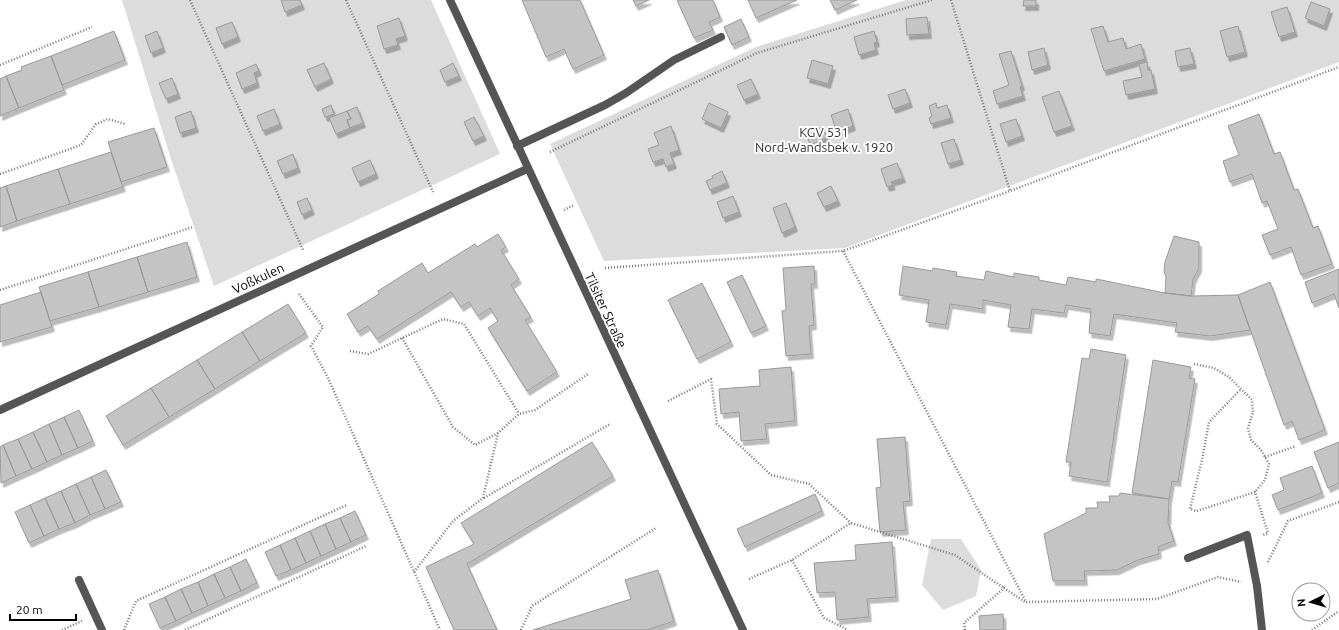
<svg xmlns="http://www.w3.org/2000/svg" width="1339" height="630" font-family="Ubuntu,sans-serif">
<style>
.green{fill:#dcdcdc}
.building{fill:#c4c4c4;stroke:#999;filter:url(#shadow)}
.lines{fill:none;stroke-linecap:round;stroke-linejoin:round}
.path{stroke:#777;stroke-width:2.5;stroke-dasharray:1 2;stroke-linecap:butt}
.service{stroke:#555;stroke-width:8}
.minor{stroke:#555;stroke-width:8}
.tertiary{stroke:#555;stroke-width:8}
.labels{text-anchor:middle;dominant-baseline:central;stroke-width:4;stroke-linejoin:round;paint-order:stroke}
.park-label{font-size:13px;fill:#333;stroke:#fff}
.street-label{font-size:13px;fill:#000;stroke:#fff}
</style>
<defs>
<filter id="shadow"><feDropShadow dx="2.5" dy="4.5" stdDeviation="0" flood-color="#0004"/></filter>
</defs>
<rect width="100%" height="100%" fill="#fff"/>
<path class="green" d="M122,0H431L500,154L214,286L170,156Z
M906,0H1339V62L845,248L604,261L550,144L756,47Z
M931,539H961L981,570L976,596L943,610L922,585Z"/>
<path class="building" d="M281,0H300L302,5L285,12Z
M522,0H580L604,55L573,69L564,49L546,57Z
M633,0H649L636,6Z
M677,0H713L720,17L709,22L713,30L694,38Z
M748,0H797L756,18Z
M830,0H857L835,10Z
M1024,0H1036V6H1023Z
M1311,2L1330,9L1324,26L1305,18Z
M1287,7L1295,32L1279,37L1271,12Z
M927,17L929,34L907,35L906,19Z
M399,18L405,36L396,39L398,45L384,49L377,26Z
M741,19L749,37L732,45L724,27Z
M232,22L238,37L222,44L216,28Z
M1103,26L1108,42L1123,38L1126,49L1141,44L1145,59L1104,71L1091,29Z
M1238,26L1245,52L1227,57L1220,31Z
M114,31L125,60L62,85L51,56Z
M157,31L163,48L151,53L145,36Z
M874,31L877,42L874,43L876,50L859,55L854,37Z
M1044,48L1048,65L1032,70L1028,52Z
M1190,48L1194,64L1178,67L1175,51Z
M1011,51L1022,86L1020,87L1023,96L997,104L993,91L1009,85L999,54Z
M51,56L64,90L19,108L6,76L22,70L21,67Z
M812,60L833,66L828,84L807,78Z
M1147,62L1148,70H1151L1155,89L1126,95L1123,81L1142,77L1139,64Z
M324,63L331,79L315,87L307,70Z
M453,63L459,76L445,82L440,70Z
M256,64L259,71L254,73L257,83L242,89L236,73Z
M6,76L19,108L0,116V79Z
M172,78L178,94L166,99L159,83Z
M751,79L758,94L744,100L737,85Z
M905,89L910,103L893,109L888,95Z
M1059,91L1072,126L1054,132L1042,97Z
M709,103L728,112L721,128L702,119Z
M936,103L937,108L947,105L951,118L931,124L929,118L932,116L929,106Z
M331,105L334,114L325,117L322,109Z
M357,107L363,123L350,128L347,120L351,119L347,111Z
M274,109L280,124L263,131L257,116Z
M848,109L853,126L837,132L831,115Z
M191,111L196,128L180,133L175,117Z
M347,111L351,119L347,120L350,128L336,134L329,118Z
M1259,114L1274,154L1280,152L1294,190L1298,189L1313,228L1318,226L1332,264L1301,275L1291,247L1270,255L1262,235L1278,229L1267,201L1262,203L1252,174L1230,182L1223,161L1239,155L1228,126Z
M474,117L484,136L473,141L464,122Z
M1016,119L1022,136L1006,142L1000,124Z
M671,126L679,150L670,153L674,164L666,167L663,159L653,162L648,149L659,145L654,133Z
M822,127L827,137L811,145L806,135Z
M154,128L167,167L121,182L108,142Z
M954,139L961,160L948,164L941,143Z
M111,152L123,187L70,204L58,169Z
M293,154L298,168L283,174L277,161Z
M370,160L376,174L358,182L352,168Z
M897,163L903,178L891,182L893,185L887,187L881,169Z
M58,169L70,204L17,221L6,186Z
M722,171L727,183L710,190L706,181L713,178L712,176Z
M6,186L17,221L0,227V188Z
M831,186L838,201L824,207L817,193Z
M733,196L739,212L723,218L717,202Z
M307,198L312,210L302,215L297,202Z
M786,203L795,227L782,233L773,208Z
M498,234L506,247L501,250L519,279L511,285L531,317L525,320L557,372L527,391L488,328L498,321L490,308L478,316L469,302L461,307L451,292L377,339L368,326L358,332L347,314L379,294L378,291L422,263L428,273L475,244L477,247Z
M1174,236L1199,242V268L1193,279L1191,296L1165,293L1166,277L1164,271L1165,262Z
M187,242L197,277L148,292L137,257Z
M137,257L148,292L99,307L88,272Z
M814,266L815,284H811L814,325L809,326L811,354L786,356L782,311L786,310L783,268Z
M903,266L932,271L933,268L957,272L956,276L984,280L986,271L1014,277V273L1039,277V280L1066,285L1068,277L1096,282V279L1165,293L1191,296L1238,295L1250,330L1210,336L1175,332L1177,323L1114,314L1110,336L1089,333L1091,309L1066,305L1064,313L1032,309L1029,329L1008,327L1011,305L983,300V309L950,304L946,325L926,322L929,300L899,295Z
M1339,269V308L1334,294L1312,303L1305,282Z
M88,272L99,307L50,321L39,287Z
M742,275L766,326L751,333L727,282Z
M1270,282L1325,430L1299,440L1292,421L1284,425L1238,295Z
M702,283L731,342L697,359L668,300Z
M41,292L52,327L0,342V305Z
M288,304L306,333L260,361L242,332Z
M242,332L260,361L215,389L197,360Z
M1091,349L1126,355L1107,482L1069,476L1071,462H1066L1082,358L1089,359Z
M197,360L215,389L169,417L151,388Z
M1153,360L1191,367L1189,378L1195,379L1178,482L1172,481L1169,499L1132,493Z
M791,367L795,421L765,424L767,439L741,441L739,412L721,414L719,389L760,386L759,370Z
M151,388L169,417L123,445L106,416Z
M79,410L93,441L78,448L64,417Z
M64,417L78,448L62,455L49,424Z
M49,424L62,455L47,462L33,432Z
M33,432L47,462L32,469L18,439Z
M905,437L910,501L903,502L906,530L880,532L876,488L881,487L877,439Z
M18,439L32,469L16,476L3,445Z
M592,442L613,476L467,564L497,630H454L426,567L474,544L461,523Z
M1339,442V483L1328,488L1314,452Z
M3,445L16,476L1,483L0,447Z
M1312,466L1322,493L1278,510L1272,495L1284,490L1280,478Z
M106,470L121,502L105,509L91,477Z
M91,477L105,509L90,515L76,484Z
M76,484L90,515L75,523L61,491Z
M61,491L75,523L59,529L45,498Z
M1120,493L1169,499L1168,523L1174,541L1158,547L1159,554L1138,560L1117,570L1084,571L1085,581H1053L1044,534L1086,513V508H1098L1097,502H1110L1109,496H1119Z
M815,494L822,511L745,547L737,529Z
M45,498L59,529L44,536L30,505Z
M30,505L44,536L29,543L15,512Z
M355,511L366,535L351,542L340,518Z
M340,518L351,542L336,549L325,524Z
M325,524L336,549L321,556L310,531Z
M310,531L321,556L306,563L295,538Z
M295,538L306,563L291,570L280,545Z
M892,542L896,597L867,599L869,617L837,620L835,592L817,593L814,563L856,560L855,545Z
M280,545L291,570L276,576L265,552Z
M246,559L257,583L241,591L230,567Z
M230,567L241,591L225,598L214,574Z
M658,570L674,621L647,630H533L631,599L625,580Z
M214,574L225,598L208,606L198,582Z
M198,582L208,606L192,613L181,589Z
M181,589L192,613L176,621L165,597Z
M165,597L176,621L160,628L149,604Z
M1003,614L1004,630H980L979,616Z"/>
<g class="lines">
<path class="path" d="M190,0L303,250
M346,0L433,192
M951,0L1010,191
M0,65L92,27
M550,152L757,53L932,0
M0,174L81,145L96,124L108,119L125,124
M564,210L574,205
M843,251L1026,602L1157,599L1218,577L1241,582
M605,268L843,251L1010,191L1339,67
M0,290L193,227
M299,294L323,327L311,346L328,378L440,630
M402,338L453,427L475,445L498,433
M350,351L368,354L443,319L464,324L519,414
M1194,364L1214,368L1229,377L1252,400L1253,412L1248,428L1251,440L1261,450L1269,464L1265,480L1255,492
M1240,390L1209,422L1202,460L1190,509L1197,511L1255,492L1268,533L1263,535
M668,401L711,379L717,424L771,475L809,484L851,523
M1265,457L1296,446
M484,498L610,424
M792,560L824,618L848,630
M1268,562L1288,521L1339,502
M414,572L453,521L483,498L498,433L519,414L535,410L588,374
M749,579L792,560L851,523L955,555L1004,588
M62,630L82,621
M124,630L136,601L347,505
M185,630L366,546
M521,630L532,606L656,528
M965,630L964,623L1004,588L1025,602
M1312,630L1339,611"/>
<path class="service" d="M517,146L605,105L626,93L674,60L721,37
M1188,558L1247,535L1257,586
M79,580L102,630"/>
<path class="minor" d="M0,410L527,169
M1257,586L1262,630"/>
<path class="tertiary" d="M450,0L743,630"/>
</g>
<g class="labels">
<g class="park-label">
<text x="824" y="132">KGV 531<tspan x="824" dy="15">Nord-Wandsbek v. 1920</tspan></text>
</g>
<g class="street-label">
<text transform="translate(258 278) rotate(-25)">Voßkulen</text>
<text transform="translate(606 310) rotate(65)">Tilsiter Straße</text>
</g>
</g>
<g transform="translate(1311 602) rotate(265)"><circle r="19" fill="#ffffff" stroke="#999999"/>
<path d="M0-3L7 15L0 10L-7 15Z" fill="#000000"/>
<text y="-6" font-size="11" font-weight="bold" text-anchor="middle" fill="#000000">N</text>
</g>
<path d="M10 614v6h66v-6" fill="none" stroke="#000000" stroke-width="2"/>
<text x="16" y="614" font-size="12" fill="#000000" stroke="#ffffff" stroke-width="3" paint-order="stroke">20 m</text>
</svg>
